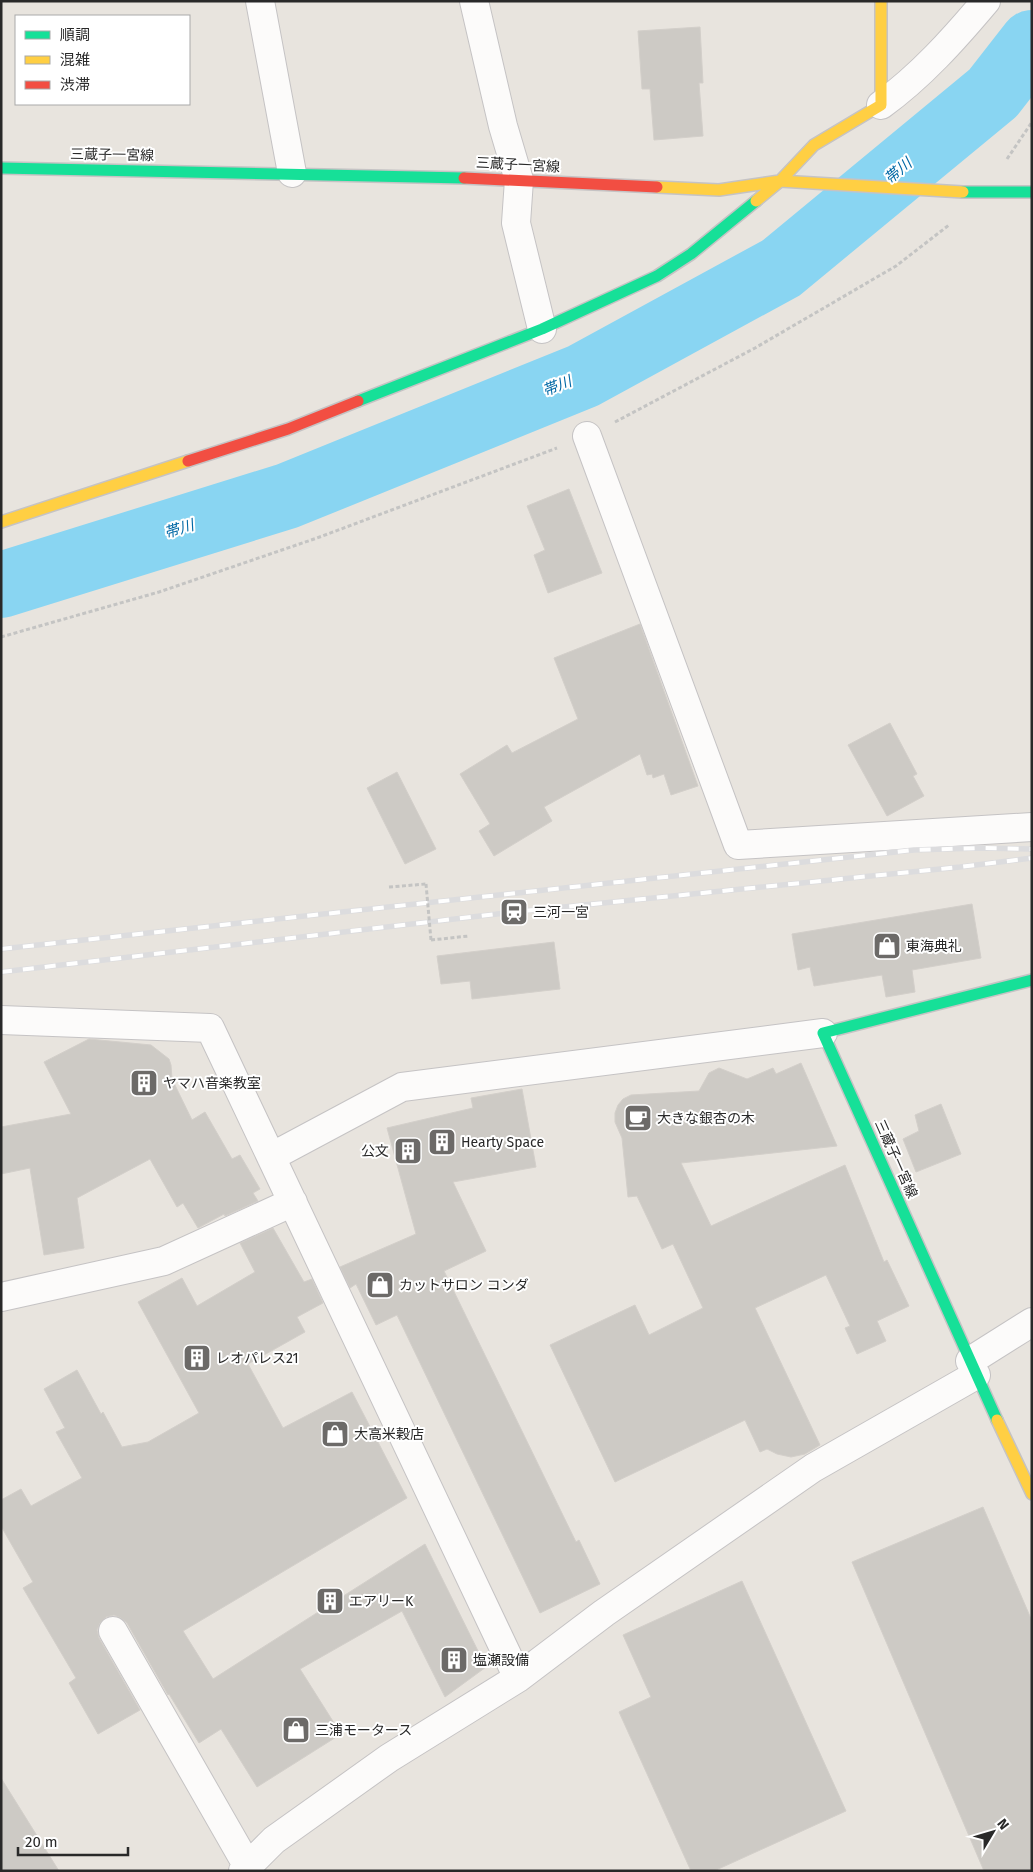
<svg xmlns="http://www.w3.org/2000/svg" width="1033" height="1872" font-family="'Fira Sans','Noto Sans JP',sans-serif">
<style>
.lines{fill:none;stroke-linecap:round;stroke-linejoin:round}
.river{stroke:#89d5f2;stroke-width:66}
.building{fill:#cdcac5;stroke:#d3cfca}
.street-casing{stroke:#c5c3c4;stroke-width:30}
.fast-casing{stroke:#c5c3c4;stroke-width:14}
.slow-casing{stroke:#c5c3c4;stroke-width:14}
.jam-casing{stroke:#c5c3c4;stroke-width:14}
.path{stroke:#c4c4c3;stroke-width:3;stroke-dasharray:4 2.5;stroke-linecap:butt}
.street{stroke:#fcfbfa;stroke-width:28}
.fast{stroke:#16e098;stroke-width:11}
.slow{stroke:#ffcf43;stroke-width:11}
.jam{stroke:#f24e42;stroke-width:11}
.rail-casing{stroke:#dcdcde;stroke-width:5.5}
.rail{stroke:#fff;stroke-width:4;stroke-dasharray:11;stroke-linecap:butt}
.path-bridge{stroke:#c4c4c3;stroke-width:3;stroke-dasharray:4 2.5;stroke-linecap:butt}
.labels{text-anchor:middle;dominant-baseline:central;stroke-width:4;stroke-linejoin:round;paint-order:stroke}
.street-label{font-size:14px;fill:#292929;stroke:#fff}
.poi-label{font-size:14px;fill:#292929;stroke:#fff;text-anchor:start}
.water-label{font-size:15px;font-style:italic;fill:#0068a5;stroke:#fff}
</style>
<rect width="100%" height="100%" fill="#e8e4de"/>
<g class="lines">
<path class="river" d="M1,585L287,496L583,376L781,268L993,93L1032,43"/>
</g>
<path class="building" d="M700,27L703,83H699L703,136L654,140L650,89H642L638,31Z
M569,489L602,573L548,593L534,555L545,550L527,506Z
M640,624L698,786L671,795L664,774L653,778L652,774L647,775L640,754L544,807L552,821L494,856L479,831L490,824L460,774L507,745L512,753L578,719L554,658Z
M890,723L917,774L913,776L924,796L887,816L848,745Z
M397,772L436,849L405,864L367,788Z
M972,904L981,958L912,970L915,992L886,997L882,975L814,986L810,967L798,970L792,934Z
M554,942L560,989L472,999L470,981L441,984L437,956Z
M89,1039L151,1045L169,1059L171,1065L172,1079L192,1120L205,1112L232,1159L240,1155L260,1189L253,1193L258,1201L225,1216L224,1214L198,1228L183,1203L177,1207L150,1159L77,1198L84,1248L44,1255L30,1168L1,1174V1127L71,1114L44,1062Z
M801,1063L837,1146L681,1163L711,1226L845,1165L884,1262L887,1260L909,1306L877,1321L886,1341L857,1354L845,1328L850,1326L826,1275L755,1308L820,1445L805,1454L791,1457L777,1454L767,1449L760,1452L745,1420L615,1482L550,1345L635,1305L649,1335L703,1308L673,1244L662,1249L637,1196L628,1197L622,1138L615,1122V1113L618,1105L623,1099L631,1095L699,1091L709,1073L719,1068L747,1079L773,1068L776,1074Z
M522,1089L536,1167L453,1182L486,1251L444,1271L576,1542L579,1540L600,1584L540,1613L397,1315L376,1325L356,1284L350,1288L340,1267L416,1234L387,1128L473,1108L471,1098Z
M941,1104L961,1154L916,1172L903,1139L919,1131L915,1115Z
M273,1228L304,1282L312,1279L323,1303L297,1317L305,1332L248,1364L283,1428L352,1392L407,1498L183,1631L213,1679L425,1544L486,1667L445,1697L402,1611L300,1669L341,1734L257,1787L221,1729L199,1743L169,1694L168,1695L127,1623L121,1618L114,1615L106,1617L100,1623L97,1630L99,1638L140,1710L98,1734L69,1683L76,1678L23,1588L33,1582L1,1526V1500L21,1489L31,1506L82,1478L56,1432L65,1428L44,1389L77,1370L101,1414L103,1412L122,1447L148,1442L199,1413L138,1302L182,1278L197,1306L255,1272L240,1243Z
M983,1507L1032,1621V1871H984L852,1562Z
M742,1581L846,1811L714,1871H691L619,1712L651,1697L623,1635Z
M1,1778L59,1871H1Z"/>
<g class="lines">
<defs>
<path id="street" d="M260,1L292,173
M474,1L503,126L519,180L516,223L542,329
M881,105C921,76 954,39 986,1
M587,436L738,845L1032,827
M1,1020L210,1028L518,1678
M271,1157L402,1087L823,1033
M1,1297L164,1261L293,1202
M970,1361L1032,1322
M113,1631L247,1865
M243,1871L274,1840L389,1758L518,1678L604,1613L813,1468L976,1375"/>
<path id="fast" d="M1,168L464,178
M963,192H1032
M358,401L542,329L657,276L691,254L756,201
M997,1420L823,1033L1032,980"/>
<path id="slow" d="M657,187L719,190L780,181L963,192
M756,201L780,181L814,145L881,105V1
M1,522L188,461
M997,1420L1032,1494"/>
<path id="jam" d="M464,178L657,187
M188,461L288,429L358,401"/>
</defs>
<use href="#street" class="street-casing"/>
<use href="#fast" class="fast-casing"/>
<use href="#slow" class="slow-casing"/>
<use href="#jam" class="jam-casing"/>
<path class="path" d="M1007,159L1032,122
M615,422L755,348L896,266L949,225
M1,637L159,592L317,538L557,448
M389,887L426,884
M431,940L469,936"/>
<use href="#street" class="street"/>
<use href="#fast" class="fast"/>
<use href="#slow" class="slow"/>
<use href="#jam" class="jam"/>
<defs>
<path id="rail" d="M1,949L914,850L980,848L1032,849
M1,972L514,912L960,867L1032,858"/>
</defs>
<use href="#rail" class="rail-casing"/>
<use href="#rail" class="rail"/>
<path class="path-bridge" d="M426,884L431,940"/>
</g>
<defs>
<symbol id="station-square" viewBox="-11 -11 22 22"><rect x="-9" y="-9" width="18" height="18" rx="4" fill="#6c6a68" stroke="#fff"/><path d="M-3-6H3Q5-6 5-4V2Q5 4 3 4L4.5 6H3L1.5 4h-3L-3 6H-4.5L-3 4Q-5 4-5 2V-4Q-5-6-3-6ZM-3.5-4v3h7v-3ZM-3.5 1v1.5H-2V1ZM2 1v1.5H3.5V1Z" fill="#fff"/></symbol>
<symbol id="shop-square" viewBox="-11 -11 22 22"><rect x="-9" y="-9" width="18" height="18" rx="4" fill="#6c6a68" stroke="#fff"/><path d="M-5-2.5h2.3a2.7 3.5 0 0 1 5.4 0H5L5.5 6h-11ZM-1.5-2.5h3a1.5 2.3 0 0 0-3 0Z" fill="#fff"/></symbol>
<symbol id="building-square" viewBox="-11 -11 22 22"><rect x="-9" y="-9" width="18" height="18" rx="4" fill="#6c6a68" stroke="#fff"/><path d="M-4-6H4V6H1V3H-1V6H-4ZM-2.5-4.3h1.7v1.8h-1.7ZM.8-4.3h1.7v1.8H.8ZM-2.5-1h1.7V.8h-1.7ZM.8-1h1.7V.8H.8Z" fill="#fff"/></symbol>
<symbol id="cafe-square" viewBox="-11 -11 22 22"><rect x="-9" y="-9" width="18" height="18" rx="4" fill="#6c6a68" stroke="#fff"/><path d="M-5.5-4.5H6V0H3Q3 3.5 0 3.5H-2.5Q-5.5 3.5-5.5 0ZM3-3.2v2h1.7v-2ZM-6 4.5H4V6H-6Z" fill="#fff"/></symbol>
</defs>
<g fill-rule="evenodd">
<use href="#station-square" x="498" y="896" width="32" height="32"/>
<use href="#shop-square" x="871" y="930" width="32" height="32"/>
<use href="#building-square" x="128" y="1067" width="32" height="32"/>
<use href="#cafe-square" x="622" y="1102" width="32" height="32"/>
<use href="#building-square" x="426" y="1126" width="32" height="32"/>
<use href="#building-square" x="392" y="1135" width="32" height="32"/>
<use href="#shop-square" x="364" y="1269" width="32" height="32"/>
<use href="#building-square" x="181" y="1342" width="32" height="32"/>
<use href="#shop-square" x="319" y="1418" width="32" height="32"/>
<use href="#building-square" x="314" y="1585" width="32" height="32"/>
<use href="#building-square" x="438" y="1644" width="32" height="32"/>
<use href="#shop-square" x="280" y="1714" width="32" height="32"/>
</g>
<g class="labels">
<g class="street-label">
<text transform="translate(112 155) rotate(1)">三蔵子一宮線</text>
<text transform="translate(518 165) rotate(3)">三蔵子一宮線</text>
<text transform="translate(896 1159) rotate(66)">三蔵子一宮線</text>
</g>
<g class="poi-label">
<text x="533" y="912">三河一宮</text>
<text x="906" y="946">東海典礼</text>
<text x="163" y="1083">ヤマハ音楽教室</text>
<text x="657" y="1118">大きな銀杏の木</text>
<text x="461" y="1142">Hearty Space</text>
<text x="389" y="1151" text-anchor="end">公文</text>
<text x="399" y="1285">カットサロン コンダ</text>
<text x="216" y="1358">レオパレス21</text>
<text x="354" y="1434">大高米穀店</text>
<text x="349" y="1601">エアリーK</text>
<text x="473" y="1660">塩瀬設備</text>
<text x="315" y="1730">三浦モータース</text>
</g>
<g class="water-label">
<text transform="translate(898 171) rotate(-40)">帯川</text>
<text transform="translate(557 386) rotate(-22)">帯川</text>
<text transform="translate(179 529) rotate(-17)">帯川</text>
</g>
</g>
<rect width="1033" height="1872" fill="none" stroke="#292929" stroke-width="5"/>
<rect x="15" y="15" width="175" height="90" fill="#ffffff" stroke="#a9a9a9"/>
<rect x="25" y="31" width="25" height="8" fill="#16e098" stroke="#a9a9a9"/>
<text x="60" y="40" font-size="15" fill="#292929">順調</text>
<rect x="25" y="56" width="25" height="8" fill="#ffcf43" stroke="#a9a9a9"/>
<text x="60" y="65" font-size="15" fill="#292929">混雑</text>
<rect x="25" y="81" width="25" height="8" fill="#f24e42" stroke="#a9a9a9"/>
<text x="60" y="90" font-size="15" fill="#292929">渋滞</text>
<g transform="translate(993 1832) rotate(52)" stroke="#ffffff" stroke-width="4" paint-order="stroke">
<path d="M0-4L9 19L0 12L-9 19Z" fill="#292929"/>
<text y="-8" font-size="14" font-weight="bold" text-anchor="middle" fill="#292929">N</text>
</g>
<path d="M18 1847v8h110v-8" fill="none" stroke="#292929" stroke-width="2.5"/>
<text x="25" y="1847" font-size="15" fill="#292929" stroke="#ffffff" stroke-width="4" paint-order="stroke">20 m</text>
</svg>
